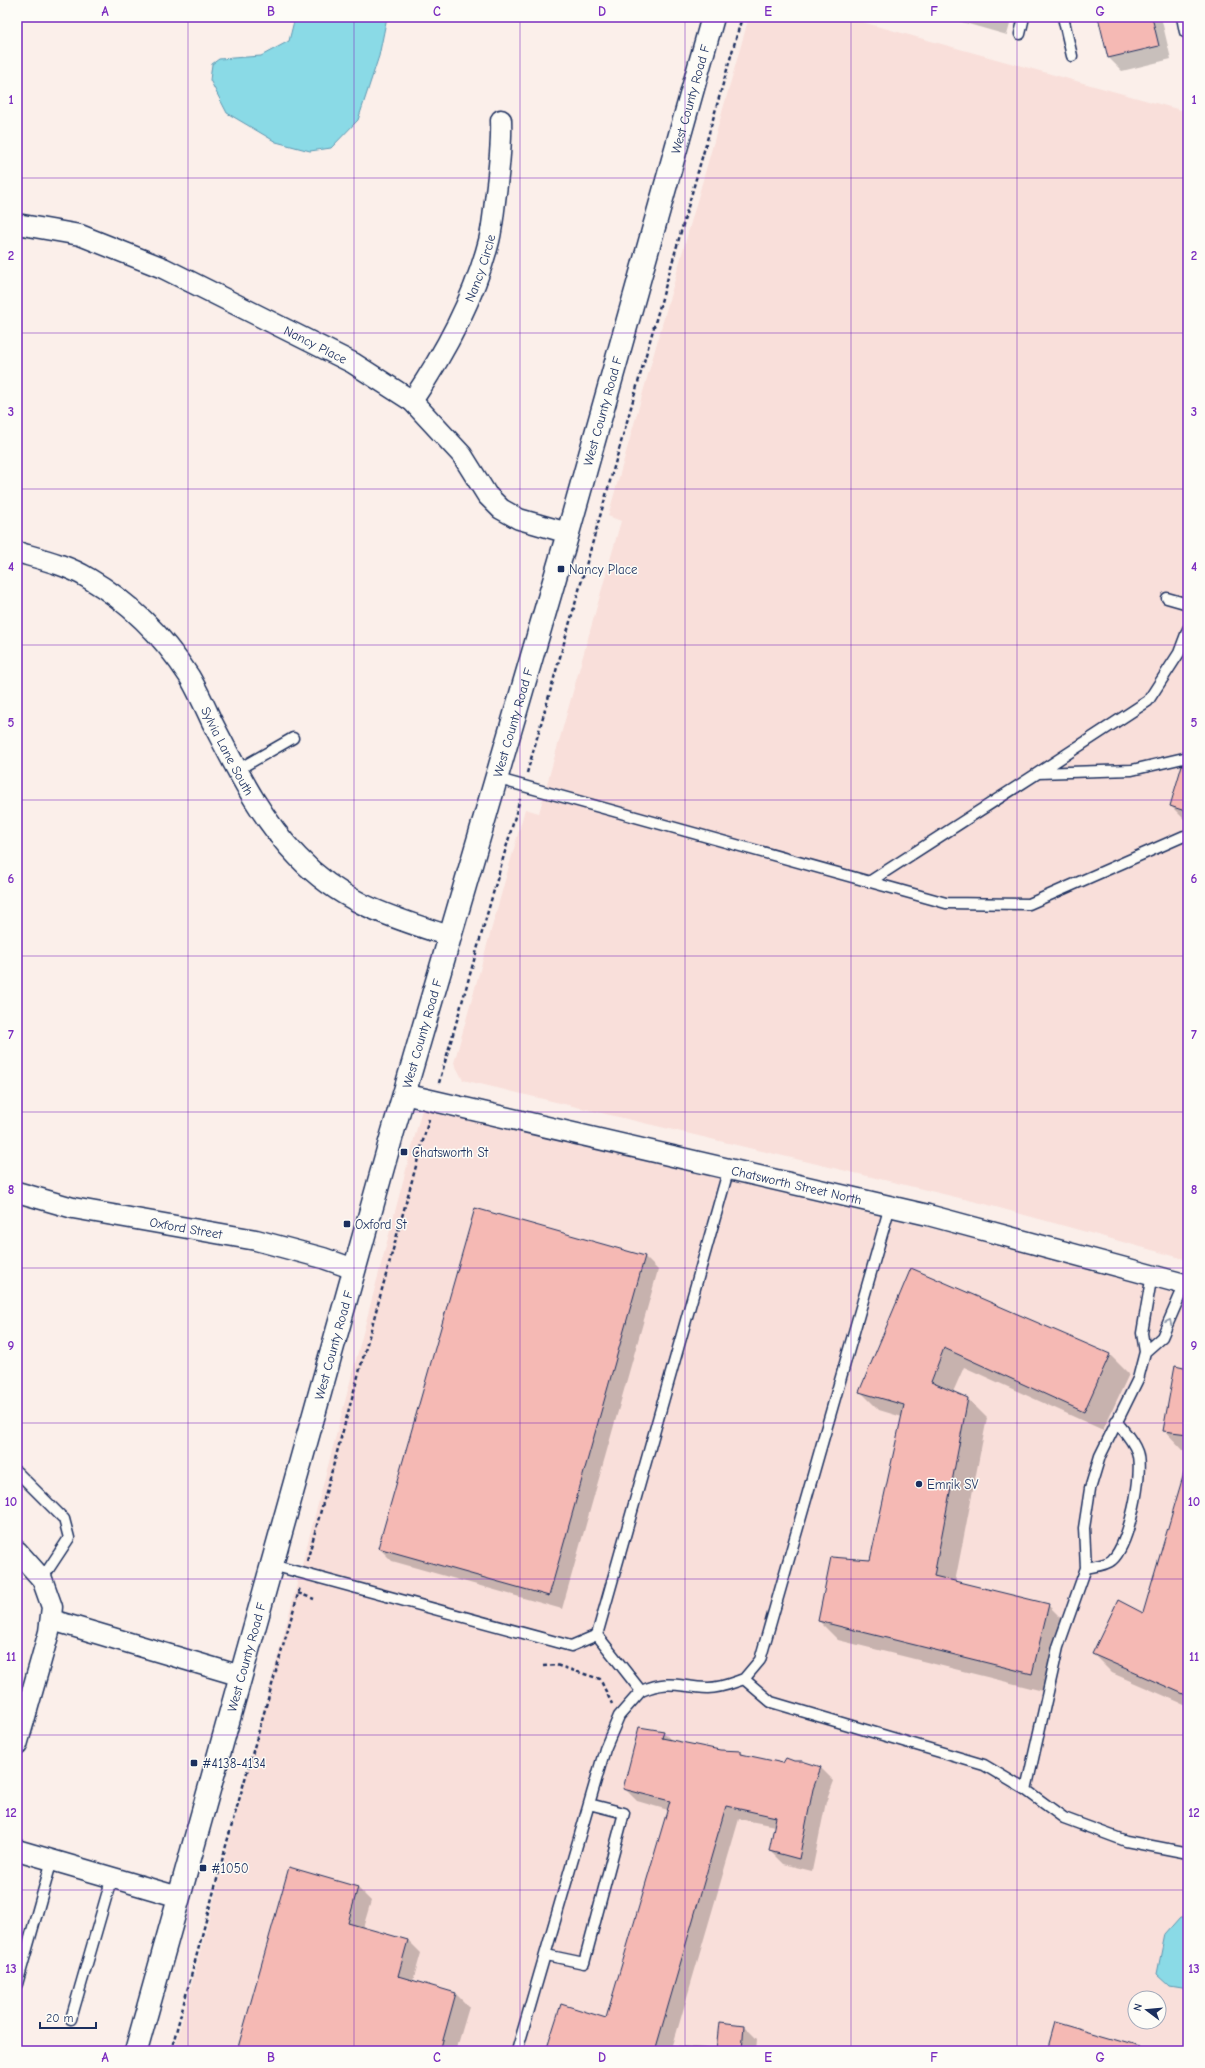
<svg xmlns="http://www.w3.org/2000/svg" width="1205" height="2068" font-family="'Comic Neue',sans-serif">
<style>
.built{fill:#f9dfda;fill-rule:evenodd}
.water{fill:#8adae6;stroke:#5e96b0}
.shadow{fill:#0003}
.building{fill:#f5b9b4;stroke:#1b2f5e}
.lines{fill:none;stroke-linecap:round;stroke-linejoin:round}
.lane-casing{stroke:#1b2f5e;stroke-width:13}
.street-casing{stroke:#1b2f5e;stroke-width:23}
.secondary-casing{stroke:#1b2f5e;stroke-width:25}
.path{stroke:#1b2f5e;stroke-width:2.5;stroke-dasharray:4 3;stroke-linecap:butt}
.lane{stroke:#fdfcf7;stroke-width:10}
.street{stroke:#fdfcf7;stroke-width:20}
.secondary{stroke:#fdfcf7;stroke-width:22}
.oneway{stroke:#8c96aa}
.grid{fill:none;stroke:#7b2cbf;stroke-width:1;stroke-opacity:0.55}
.poi-dot{fill:#1b2f5e;stroke:#fdfcf7;stroke-width:1.5}
.labels{text-anchor:middle;dominant-baseline:central;stroke-width:3;stroke-linejoin:round;paint-order:stroke}
.street-label{font-size:13px;fill:#1b2f5e;stroke:#fdfcf7}
.poi-label{font-size:13px;fill:#1b2f5e;stroke:#fdfcf7;text-anchor:start}
.neatline{fill:none;stroke:#7b2cbf;stroke-width:1.5}
.grid-label{font-size:13px;text-anchor:middle;font-weight:bold;fill:#7b2cbf}
</style>
<rect width="100%" height="100%" fill="#fbefea"/>
<filter id="ink" filterUnits="userSpaceOnUse"><feTurbulence type="fractalNoise" baseFrequency=".025" numOctaves="2"/><feDisplacementMap in="SourceGraphic" scale="8" xChannelSelector="R" yChannelSelector="G"/><feConvolveMatrix kernelMatrix="1 2 1 2 8 2 1 2 1" color-interpolation-filters="sRGB"/></filter>
<g filter="url(#ink)">
<path class="built" d="M749,17H844L1188,112V1260L985,1204L463,1080L454,1063L525,809L539,813L545,791L621,521L608,516Z
M422,1109L812,1199L992,1243L1188,1297V2051H174ZM1135,1998H1159V2022H1135Z"/>
<path class="water" d="M295,17H387L379,56L358,120L331,148L310,151L276,142L227,113L210,80L212,64L219,59L261,56L289,41Z
M1180,1917H1188V1989L1170,1986L1157,1974L1165,1934Z"/>
<path class="shadow" d="M954,17H1012L1007,35L958,21Z
M1100,17H1161L1171,59L1122,71L1109,58Z
M1188,772V820L1184,819L1171,806Z
M645,1257L658,1270L562,1609L392,1561L379,1548Z
M912,1269L1110,1355L1129,1374L1103,1430L964,1367L953,1392L968,1399L987,1418L955,1582L1048,1605L1067,1624L1051,1693L838,1640L819,1621L871,1561L902,1417L879,1410L860,1391Z
M1188,1369V1450H1183L1164,1430Z
M1188,1462V1706L1112,1673L1093,1654L1144,1614Z
M663,1732L672,1741L720,1751L741,1752L745,1756L783,1764L802,1762L821,1768L834,1781L826,1802L812,1871L783,1864L770,1851L775,1826L739,1819L673,2045L717,2049L744,2026L757,2039L756,2051H547L607,2019L668,1810L637,1801L624,1788Z
M358,1888L371,1901L363,1928L408,1940L421,1953L413,1981L456,1994L469,2007L456,2051H238Z
M1055,2023L1151,2051H1047Z"/>
<path class="building" d="M1098,17H1152L1159,46L1108,58Z
M1188,764V812L1170,806L1182,765Z
M475,1208L645,1256L549,1596L378,1548Z
M911,1268L1110,1354L1084,1412L944,1348L931,1382L968,1398L934,1576L1049,1604L1032,1674L818,1621L831,1557L870,1560L904,1405L859,1392Z
M1175,1365L1188,1368V1434L1163,1431Z
M1184,1473H1188V1696L1092,1654L1118,1600L1143,1613Z
M639,1727L664,1731L662,1738L720,1750L741,1751V1754L783,1763L786,1758L794,1761H802L821,1767L813,1789L799,1859L769,1851L776,1817L726,1806L655,2051H546L561,2004L606,2018L670,1801L623,1789Z
M289,1867L358,1887L348,1923L408,1940L398,1976L456,1993L440,2051H237Z
M719,2022L744,2025L742,2051H716Z
M1054,2022L1140,2047L1139,2051H1046Z"/>
<g class="lines">
<defs>
<path id="lane" d="M1063,17L1072,56
M1182,17L1185,32
M1020,34L1024,17
M1167,598L1188,604
M237,770L293,738
M1038,773L1148,701L1179,653L1188,629
M495,778L946,903L1029,904L1184,836L1188,837
M869,882L1038,773L1132,770L1188,757
M729,1168L597,1635L641,1691C671,1679 678,1687 708,1688C721,1688 732,1683 744,1679L771,1702L984,1765L1026,1790L1064,1818L1126,1841L1188,1853
M1145,1352L1162,1337L1185,1284
M17,1472L64,1519L69,1538L42,1579
M272,1565L571,1646L597,1635
M1086,1568C1094,1566 1107,1565 1112,1560C1129,1545 1144,1473 1137,1452C1133,1440 1123,1430 1116,1421
M744,1679L760,1660L890,1206
M1026,1790L1058,1647L1086,1568L1084,1528L1090,1489L1100,1456L1138,1379L1145,1352L1142,1333L1152,1274
M546,1955L584,1963L624,1813L589,1804
M17,1984L52,1860
M71,2019L112,1877
M517,2051L605,1749L619,1716L641,1691"/>
<g id="street">
<path id="s1" d="M17,224L80,235L163,268L353,363L412,401L462,455L487,495L501,509L519,519L568,533"/>
<path id="s2" d="M412,401C446,351 474,299 489,241C493,225 494,208 496,193C499,168 502,145 501,120"/>
<path id="s3" d="M17,552C41,559 67,565 88,578C129,602 163,636 189,676C198,691 205,707 212,722C237,770 260,818 298,857C341,903 391,917 449,936"/>
<path id="s4" d="M404,1094L928,1215L1188,1285"/>
<path id="s5" d="M17,1192L73,1208L256,1240L323,1258L354,1269"/>
<path d="M17,1551L42,1579L52,1607L49,1632L17,1745"/>
<path d="M52,1620L241,1676"/>
<path d="M17,1850L179,1897"/>
</g>
<g id="secondary">
<path id="s6" d="M136,2051L392,1135L568,533L713,17"/>
</g>
</defs>
<use href="#lane" class="lane-casing"/>
<use href="#street" class="street-casing"/>
<use href="#secondary" class="secondary-casing"/>
<path class="path" d="M527,773L742,17
M439,1083L520,799
M307,1561L429,1119
M298,1593L314,1599
M543,1666L556,1665L600,1679L612,1704
M171,2051L227,1842L300,1587"/>
<use href="#lane" class="lane"/>
<use href="#street" class="street"/>
<use href="#secondary" class="secondary"/>
</g>
<defs><path id="oneway-chevron" d="M-2-3.5L2.5 0L-2 3.5" fill="none" stroke-width="1.6" stroke-linecap="round" stroke-linejoin="round"/></defs>
<use class="oneway" href="#oneway-chevron" transform="translate(1169 1322) rotate(-65)"/>
</g>
<path class="grid" d="M188,17V2051M354,17V2051M520,17V2051M685,17V2051M851,17V2051M1017,17V2051M17,178H1188M17,333H1188M17,489H1188M17,645H1188M17,800H1188M17,956H1188M17,1112H1188M17,1268H1188M17,1423H1188M17,1579H1188M17,1735H1188M17,1890H1188"/>
<g class="poi-dot">
<rect x="557" y="565" width="8" height="8" rx="2"/>
<rect x="400" y="1148" width="8" height="8" rx="2"/>
<rect x="343" y="1220" width="8" height="8" rx="2"/>
<circle cx="919" cy="1484" r="4"/>
<rect x="190" y="1759" width="8" height="8" rx="2"/>
<rect x="199" y="1864" width="8" height="8" rx="2"/>
</g>
<g class="labels">
<g class="street-label">
<text stroke="none"><textPath href="#s6" startOffset="2029">West County Road F</textPath></text>
<text stroke="none"><textPath href="#s2" startOffset="150">Nancy Circle</textPath></text>
<text stroke="none"><textPath href="#s1" startOffset="324">Nancy Place</textPath></text>
<text stroke="none"><textPath href="#s6" startOffset="1705">West County Road F</textPath></text>
<text stroke="none"><textPath href="#s6" startOffset="1381">West County Road F</textPath></text>
<text stroke="none"><textPath href="#s3" startOffset="302">Sylvia Lane South</textPath></text>
<text stroke="none"><textPath href="#s6" startOffset="1057">West County Road F</textPath></text>
<text stroke="none"><textPath href="#s4" startOffset="403">Chatsworth Street North</textPath></text>
<text stroke="none"><textPath href="#s5" startOffset="173">Oxford Street</textPath></text>
<text stroke="none"><textPath href="#s6" startOffset="733">West County Road F</textPath></text>
<text stroke="none"><textPath href="#s6" startOffset="409">West County Road F</textPath></text>
</g>
<g class="poi-label">
<text x="569" y="569">Nancy Place</text>
<text x="412" y="1152">Chatsworth St</text>
<text x="355" y="1224">Oxford St</text>
<text x="927" y="1484">Emrik SV</text>
<text x="202" y="1763">#4138-4134</text>
<text x="211" y="1868">#1050</text>
</g>
</g>
<rect width="1205" height="2068" fill="none" stroke="#fdfcf7" stroke-width="44"/>
<g transform="translate(1147 2010) rotate(286)"><circle r="19" fill="#fdfcf7" stroke="#a3aaba"/>
<path d="M0-3L7 15L0 10L-7 15Z" fill="#1b2f5e"/>
<text y="-6" font-size="11" font-weight="bold" text-anchor="middle" fill="#1b2f5e">N</text>
</g>
<path d="M40 2022v6h56v-6" fill="none" stroke="#1b2f5e" stroke-width="2"/>
<text x="46" y="2022" font-size="12" fill="#1b2f5e" stroke="#fdfcf7" stroke-width="3" paint-order="stroke">20 m</text>
<rect x="22" y="22" width="1161" height="2024" class="neatline"/>
<g class="grid-label">
<text x="105" y="16">A</text>
<text x="271" y="16">B</text>
<text x="437" y="16">C</text>
<text x="602" y="16">D</text>
<text x="768" y="16">E</text>
<text x="934" y="16">F</text>
<text x="1100" y="16">G</text>
<text x="11" y="104">1</text>
<text x="1194" y="104">1</text>
<text x="11" y="260">2</text>
<text x="1194" y="260">2</text>
<text x="11" y="416">3</text>
<text x="1194" y="416">3</text>
<text x="11" y="571">4</text>
<text x="1194" y="571">4</text>
<text x="11" y="727">5</text>
<text x="1194" y="727">5</text>
<text x="11" y="883">6</text>
<text x="1194" y="883">6</text>
<text x="11" y="1039">7</text>
<text x="1194" y="1039">7</text>
<text x="11" y="1194">8</text>
<text x="1194" y="1194">8</text>
<text x="11" y="1350">9</text>
<text x="1194" y="1350">9</text>
<text x="11" y="1506">10</text>
<text x="1194" y="1506">10</text>
<text x="11" y="1661">11</text>
<text x="1194" y="1661">11</text>
<text x="11" y="1817">12</text>
<text x="1194" y="1817">12</text>
<text x="11" y="1973">13</text>
<text x="1194" y="1973">13</text>
<text x="105" y="2062">A</text>
<text x="271" y="2062">B</text>
<text x="437" y="2062">C</text>
<text x="602" y="2062">D</text>
<text x="768" y="2062">E</text>
<text x="934" y="2062">F</text>
<text x="1100" y="2062">G</text>
</g>
</svg>
